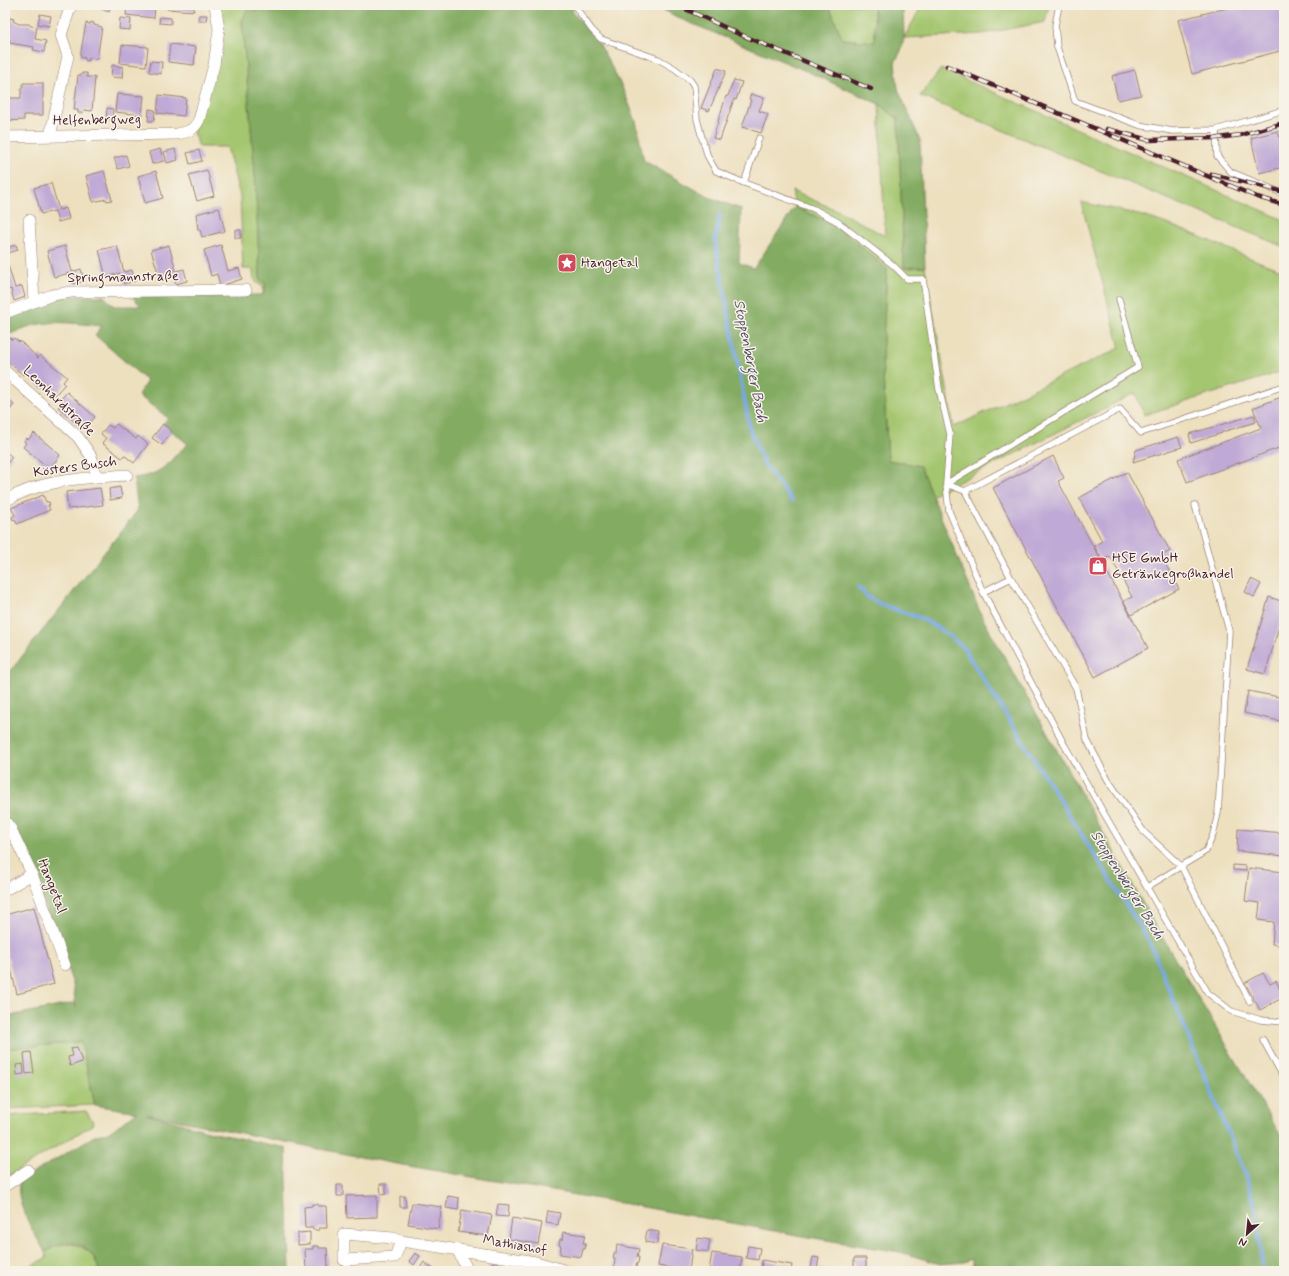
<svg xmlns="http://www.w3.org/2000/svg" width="1289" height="1276" font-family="Mynerve,sans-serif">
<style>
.green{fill:#a4c66f;stroke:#77724d}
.forest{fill:#83ab62;stroke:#666546}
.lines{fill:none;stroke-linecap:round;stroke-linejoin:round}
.stream{stroke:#78a7e1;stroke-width:4}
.building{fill:#bfa9d6}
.service-casing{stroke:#9c8075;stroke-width:7}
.minor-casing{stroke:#9c8075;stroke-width:12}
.service{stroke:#fff;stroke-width:5.5}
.minor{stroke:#fff;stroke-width:11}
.rail-casing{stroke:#4a1f2b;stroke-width:4.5}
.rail{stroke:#f7f3e8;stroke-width:3;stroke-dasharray:9;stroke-linecap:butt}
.labels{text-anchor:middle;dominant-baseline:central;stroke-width:3;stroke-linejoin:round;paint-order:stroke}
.street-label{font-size:14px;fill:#4a1f2b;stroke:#f7f3e8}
.poi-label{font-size:14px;fill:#4a1f2b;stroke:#f7f3e8;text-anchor:start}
.water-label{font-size:15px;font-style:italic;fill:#5a4f6b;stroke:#f7f3e8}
</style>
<rect width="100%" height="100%" fill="#f7f3e8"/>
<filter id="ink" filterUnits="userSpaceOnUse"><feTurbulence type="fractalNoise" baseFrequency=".025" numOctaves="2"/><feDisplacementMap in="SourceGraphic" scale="8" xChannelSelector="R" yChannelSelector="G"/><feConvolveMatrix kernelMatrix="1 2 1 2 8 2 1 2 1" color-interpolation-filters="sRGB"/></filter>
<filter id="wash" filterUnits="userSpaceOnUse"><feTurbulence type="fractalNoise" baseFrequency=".012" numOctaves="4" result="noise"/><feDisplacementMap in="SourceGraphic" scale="16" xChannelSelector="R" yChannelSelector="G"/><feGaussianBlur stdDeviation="0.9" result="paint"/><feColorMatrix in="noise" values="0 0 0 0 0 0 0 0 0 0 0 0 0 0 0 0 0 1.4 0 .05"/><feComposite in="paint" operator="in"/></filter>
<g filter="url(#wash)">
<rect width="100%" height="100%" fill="#ede0bf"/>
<path class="green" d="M217,5H254L257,11L242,21L255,175L260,280L266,284L263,295V286C254,283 253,278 253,269H243L240,196L227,147H199L193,132L215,66Z
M829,5H874L875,42L842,39Z
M922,5H1049L1045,22L982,34L904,38Z
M941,69L1284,220V247L920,96Z
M879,104L898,119L904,268L925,267L954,427L1120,348L1081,202C1106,208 1133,212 1158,221C1201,235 1241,256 1284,271V371L1144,415L1135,393L931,496L920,466L888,460L882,358L887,269L846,234L830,223L795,207L792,191L841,212L885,236Z
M81,1042L95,1105L5,1109V1049Z
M86,1111L93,1122L92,1125L5,1178V1116Z
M67,1243C84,1246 96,1253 99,1271H20L47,1258L45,1252L55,1246Z"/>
<path class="forest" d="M254,5H575L572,11L600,45L622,87L636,121L644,161L709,197L741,209L739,263L754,268L795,207L830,223L846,234L887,269L882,358L888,460L920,466L982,617L1159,932L1284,1141V1271H972V1259L964,1262L940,1264L900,1252L808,1237L621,1203L386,1162L146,1114L215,1133L286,1148L290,1271H99C96,1255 83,1241 65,1243C58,1245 51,1249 45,1252C35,1234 13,1201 20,1181L96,1135L108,1133L137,1112L95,1105L81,1042L5,1049V1017L75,1003L76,1008L73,984L34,874L5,816V678L138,510L134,478C154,475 157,473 173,460V458L188,444L163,424L168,418L138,395L147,381L95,335L102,326C80,324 56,320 34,325C25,327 16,332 8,335L5,328V318L47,301L69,296H104L114,306H141L132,296L263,295L266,284L260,280L255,175L242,21L247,10L257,11Z
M654,5H829L842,39L875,42L874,5H903L904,38L901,51L895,62L898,89L920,140L925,267L904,268L898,119L879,104L804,70L683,20Z"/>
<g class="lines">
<path class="stream" d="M720,215L715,241L750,430L764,464L792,501
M858,587L869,598L880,604L923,619L944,632L963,647L1149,941L1246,1176L1255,1206L1263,1271"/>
</g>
<g id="blocks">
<path class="building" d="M89,5H111L109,11Z
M127,5H155L154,18L126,15Z
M167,5H194V11L167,9Z
M1239,5H1284V50L1192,74L1178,20Z
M40,14L51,16L49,26L38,24Z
M199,15H207L206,21H198Z
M160,17L171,18V24L159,23Z
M10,18L14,19L13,21L19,24H29L31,26L37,27L35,39L46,41L44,52L33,50L34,47L9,43L10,40L5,39V19H8Z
M120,18L131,19L130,30L119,29Z
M91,22L94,23V25L102,27L97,59L89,58L88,61L85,60V58L80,57L86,23L90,24Z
M170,44L196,47L194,65L168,62Z
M122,45L148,47L146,66L120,63Z
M151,61L162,62L161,74L149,72Z
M112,65L123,67L122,78L111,77Z
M717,68L726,71L709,111L701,108Z
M1135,70L1141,95L1118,100L1112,76Z
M82,73H87V77H95L92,111L84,110L83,113H78V110H74L78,75H82Z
M734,80L742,82L736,100L734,99L720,140L713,138L726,96H728Z
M23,83H43V115H24V120L5,121V98H21V88H23Z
M117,94L144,96L142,115L115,112Z
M751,94L764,98L759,111L768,114L761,133L742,127L751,100L749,99Z
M159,95L186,98L184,116L157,113Z
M107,108L113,109L112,120L106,119Z
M149,109L155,110L154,121H148Z
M1278,131L1284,154V167L1259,173L1251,138Z
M160,149L164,161L152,164L149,152Z
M175,149L178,160L167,163L164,152Z
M199,150L202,161L190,164L187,153Z
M126,155L129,166L118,169L114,158Z
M207,170L214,196L197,201L189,175Z
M104,171L112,200L107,201L106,199L93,202L86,176Z
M156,171L163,198L145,203L138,176Z
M51,183L59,210L66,208L69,219L58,222L55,211L41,214L34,188Z
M219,208L225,231L202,237L200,230H198L196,214Z
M235,230H241V238H235Z
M16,245L18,250L5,254V248Z
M169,245L176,271L184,269L187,281L176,284L173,273L159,276L151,250Z
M221,245L228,271L239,268L242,279L220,286L217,274L211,276L204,250Z
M65,246L72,272L81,269L84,281L73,284L70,273L54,277L47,251Z
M117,246L124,272L132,270L135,281L124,284L120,273L106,277L99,250Z
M7,262L15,288L22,286L25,297L14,301L11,289L5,291V263Z
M8,336L12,340L14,338L19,342L20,341L38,358L40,355L67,377L63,382L65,384L55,395L46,386L43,389L25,373L23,375L5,359L9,353L5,349V339Z
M67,392L95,417L89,424L86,422L81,428L58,407L63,401L61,399Z
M1284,396V446L1187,482L1178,459L1261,428L1253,408Z
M10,401L14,405L5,415V406Z
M1254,415L1256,422L1222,432V433L1191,443L1189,434Z
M116,424L136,439L138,436L148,444L134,463L124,455L122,458L102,443L106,438L101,434L108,425L113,428Z
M163,424L172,431L162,445L152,438Z
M34,433L60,455L50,469L23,447L26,443L24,441L27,438L28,440Z
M1178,437L1182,447L1133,462L1136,450Z
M5,451L12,457L5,466Z
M1053,456L1064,478L1058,481L1148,648L1095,677L993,488Z
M1127,472L1170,551L1161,556L1179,589L1131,615L1124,601L1132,597L1110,556L1102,561L1094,546L1102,541L1079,498Z
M120,487L122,498L110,500L109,489Z
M100,488L103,505L68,509L66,492Z
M43,495L46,502H49L50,505H48L50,510L17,524L15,519L13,520L12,517L15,515L11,508Z
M1251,579L1261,584L1254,597L1245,592Z
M1269,597L1284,602V610L1265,674L1247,669Z
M1248,691L1284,698V722L1244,713Z
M1238,829L1284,833V856L1237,851Z
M1233,865L1246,866V871L1233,870Z
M1249,868L1284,872V946L1272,944L1274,922L1258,920L1260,903L1245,901Z
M34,907L54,984L17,994L5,945V915Z
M1263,973L1270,984L1276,981L1284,997L1260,1010L1245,983Z
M77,1047L82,1062L70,1066L68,1057L73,1056L71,1048Z
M31,1052L34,1073L26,1074L24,1053Z
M23,1064L24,1074L17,1075L16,1065Z
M380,1184H386V1194L381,1195Z
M337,1185H343V1196H337Z
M377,1195V1217L347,1218L346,1196Z
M400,1196H405L406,1207H400Z
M448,1196L459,1198L458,1210L446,1208Z
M412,1203L442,1207L438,1229L408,1224Z
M312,1204H318V1206H326L327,1228H319V1230H313V1228H305L304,1207L312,1206Z
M498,1204L509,1205L508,1217L496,1216Z
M462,1210L492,1215L488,1236L458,1232Z
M548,1211L560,1213L558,1225L546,1223Z
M512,1218L542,1223L538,1244L509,1239Z
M647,1230L659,1232L657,1244L645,1242Z
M310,1232V1244L298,1245V1233Z
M563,1232L585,1235L583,1243H586L585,1249H583L581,1257L560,1254L561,1246L559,1245L560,1239L562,1240Z
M698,1238L710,1240L708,1252L696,1250Z
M617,1245L639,1249L637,1257H639L638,1263H637L635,1271L614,1267L615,1259H613L614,1253H616Z
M662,1245L692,1249L689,1271L658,1266Z
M313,1246H319V1248H327L328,1270L306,1271L305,1249H313Z
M748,1246L760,1248L758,1260L746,1258Z
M415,1253L420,1256L414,1265L409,1261Z
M712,1253L742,1257L740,1271H709Z
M813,1257L819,1258L817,1269L811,1268Z
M854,1258H866V1270H854Z
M762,1260L792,1265L791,1271H761Z
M497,1261L500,1266L490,1270L488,1265Z
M424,1262L436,1271H418Z
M903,1268H909V1271H903Z
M819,1269L837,1270V1271H819Z"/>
</g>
</g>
<g filter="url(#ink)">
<use href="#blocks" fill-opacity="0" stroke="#9c8075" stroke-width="1"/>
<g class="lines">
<defs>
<path id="service" d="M574,5L592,30L601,39L658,59L674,68L690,80L694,86L697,119L702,138L708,157L716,171L744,183L814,209L838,222L893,265L907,279H923L939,389L950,434L946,484L949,511L983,592L1065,746L1208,993L1231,1011L1261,1020L1284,1022
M1059,5L1055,26L1057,47L1075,101L1139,125L1172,131L1216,130L1284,110
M1216,130L1217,156L1231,172L1284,194
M744,183L759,138
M946,484L965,491L1011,578L1076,688L1087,740L1108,780L1144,832L1181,866L1250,1002
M946,484L1138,367L1119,299
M965,491L1120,409L1141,433L1284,386
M983,592L1011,578
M1147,887L1206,851L1213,835L1218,813L1229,631L1195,505
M1263,1040L1284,1078"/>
<path id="minor" d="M50,136L68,56L61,35L71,5
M5,137L177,134C188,132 193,131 199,120L214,65L219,29L215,5
M29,220L34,301
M5,313L52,295L71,292L246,290
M5,371L78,437L91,456L97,477
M5,501C40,479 87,478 127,475
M5,821L11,829L32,874L65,965
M5,890L32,874
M5,1186L28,1170
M401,1241L395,1257L344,1260V1234L393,1238L401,1241L536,1262L567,1271
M458,1251L468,1271"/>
</defs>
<use href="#service" class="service-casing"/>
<use href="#minor" class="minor-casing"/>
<use href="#service" class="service"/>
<use href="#minor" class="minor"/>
<defs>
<path id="rail" d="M677,5L737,33L871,89
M947,66L1257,197L1284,205
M1107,129L1149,140L1218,138L1241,135L1284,123
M1212,174L1284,192"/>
</defs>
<use href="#rail" class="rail-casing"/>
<use href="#rail" class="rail"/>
</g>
</g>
<defs>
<symbol id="sight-square" viewBox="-11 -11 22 22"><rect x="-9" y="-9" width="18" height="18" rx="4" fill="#d1495b" stroke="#f7f3e8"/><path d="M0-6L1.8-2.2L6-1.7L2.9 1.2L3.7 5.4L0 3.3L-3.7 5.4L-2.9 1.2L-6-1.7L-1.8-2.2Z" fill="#fff"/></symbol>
<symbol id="shop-square" viewBox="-11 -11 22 22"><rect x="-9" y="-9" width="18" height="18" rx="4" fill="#d1495b" stroke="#f7f3e8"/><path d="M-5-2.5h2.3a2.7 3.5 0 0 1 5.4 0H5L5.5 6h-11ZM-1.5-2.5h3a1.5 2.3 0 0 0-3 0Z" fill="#fff"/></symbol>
</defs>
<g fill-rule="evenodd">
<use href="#sight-square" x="556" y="252" width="22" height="22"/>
<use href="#shop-square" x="1087" y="555" width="22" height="22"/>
</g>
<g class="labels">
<g class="street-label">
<text transform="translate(97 120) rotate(-1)">Helfenbergweg</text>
<text transform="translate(123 277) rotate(-1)">Springmannstraße</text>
<text transform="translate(59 401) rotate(44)">Leonhardstraße</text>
<text transform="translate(75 467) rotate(-8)">Kösters Busch</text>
<text transform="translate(52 886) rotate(69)">Hangetal</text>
<text transform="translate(515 1245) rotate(10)">Mathiashof</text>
</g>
<g class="poi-label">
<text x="581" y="263">Hangetal</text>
<text x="1112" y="558">HSE GmbH<tspan x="1112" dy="16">Getränkegroßhandel</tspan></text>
</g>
<g class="water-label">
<text transform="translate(750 361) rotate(79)">Stoppenberger Bach</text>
<text transform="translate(1127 885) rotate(58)">Stoppenberger Bach</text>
</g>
</g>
<rect width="1289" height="1276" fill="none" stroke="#f7f3e8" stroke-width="20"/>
<g transform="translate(1247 1234) rotate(207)" stroke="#f7f3e8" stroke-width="3" paint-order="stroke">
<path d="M0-3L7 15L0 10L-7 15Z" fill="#4a1f2b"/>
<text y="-6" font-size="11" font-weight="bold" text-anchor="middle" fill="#4a1f2b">N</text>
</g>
</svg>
